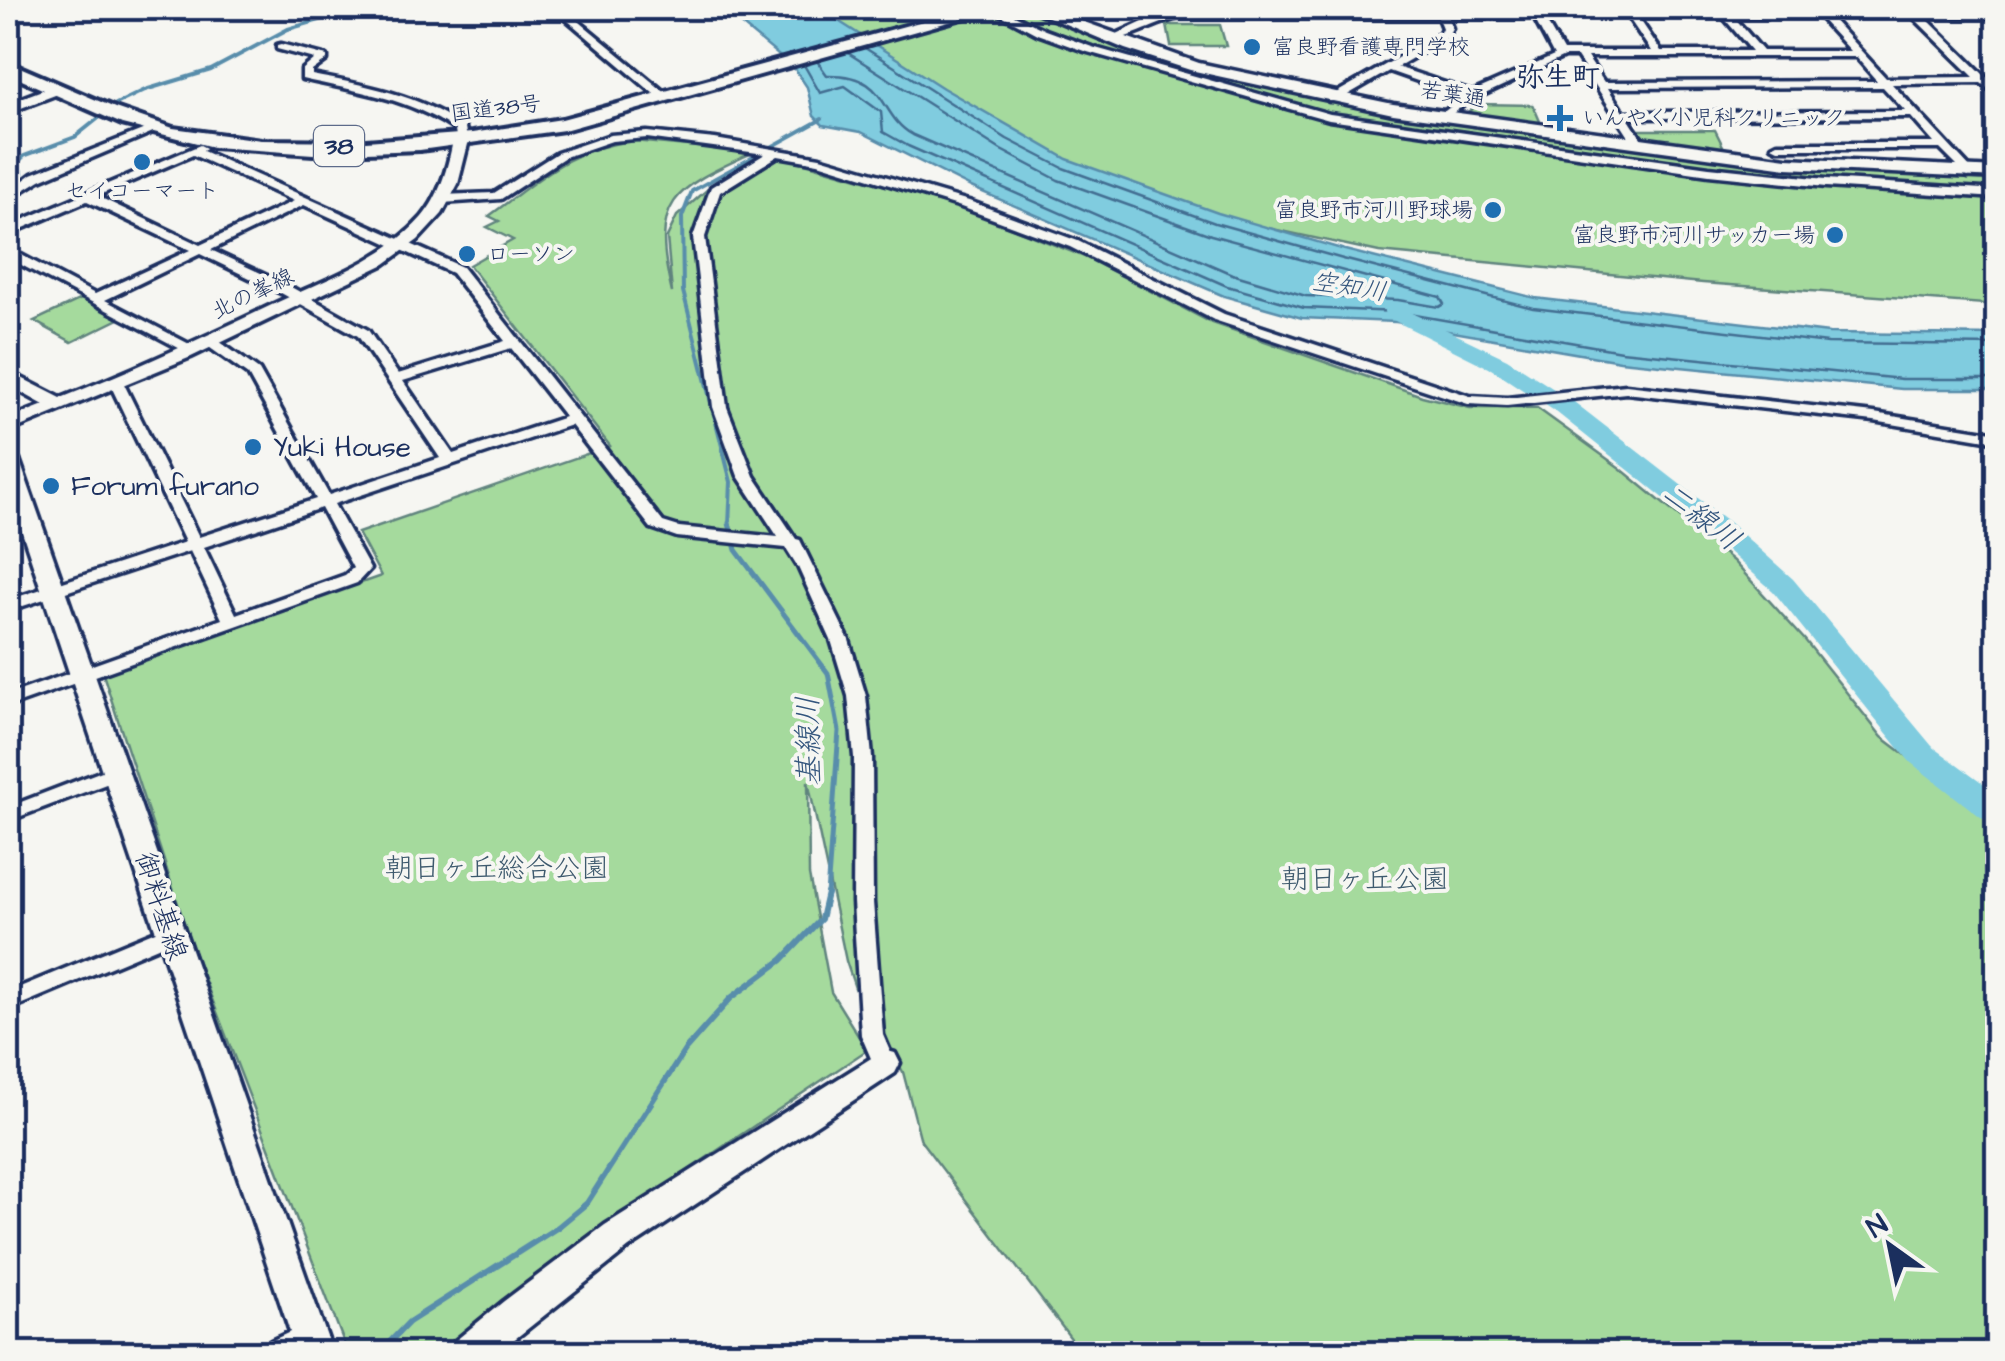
<svg xmlns="http://www.w3.org/2000/svg" width="2005" height="1361" font-family="'Architects Daughter','Klee One',sans-serif">
<style>
.green{fill:#a5da9d;stroke:#60847e;stroke-width:2.5}
.water{fill:#80ccdf;stroke:#588dab;stroke-width:2.5}
.lines{fill:none;stroke-linecap:round;stroke-linejoin:round}
.shore{stroke:#436e92;stroke-width:2.5}
.stream-far2{stroke:#588dab;stroke-width:4}
.stream-far1{stroke:#588dab;stroke-width:5}
.stream{stroke:#588dab;stroke-width:6}
.river{fill:#80ccdf;fill-rule:evenodd}
.street-casing{stroke:#1b2f5e;stroke-width:7}
.secondary-casing{stroke:#1b2f5e;stroke-width:7}
.highway-casing{stroke:#1b2f5e;stroke-width:8}
.street{fill:#f6f6f2;fill-rule:evenodd}
.secondary{fill:#f6f6f2;fill-rule:evenodd}
.highway{fill:#f6f6f2;fill-rule:evenodd}
.poi-dot{fill:#1f6fb2;stroke:#f6f6f2;stroke-width:4}
.labels{text-anchor:middle;dominant-baseline:central;stroke-width:8;stroke-linejoin:round;paint-order:stroke}
.far-poi-label{font-size:22px;fill:#1b2f5e;stroke:#f6f6f2;text-anchor:start}
.far-street-label{font-size:22px;fill:#1b2f5e;stroke:#f6f6f2}
.shield{fill:#f6f6f2;stroke:#5d6b8a;stroke-width:2.5}
.shield-label{font-size:25px;font-weight:bold;fill:#1b2f5e}
.far-water-label{font-size:25px;font-style:italic;fill:#34567e;stroke:#f6f6f2}
.far-quarter-label{font-size:28px;font-weight:bold;fill:#1b2f5e;stroke:#f6f6f2}
.poi-label{font-size:28px;fill:#1b2f5e;stroke:#f6f6f2;text-anchor:start}
.park-label{font-size:28px;fill:#3e5a6e;stroke:#f6f6f2}
.street-label{font-size:28px;fill:#1b2f5e;stroke:#f6f6f2}
.water-label{font-size:30px;font-style:italic;fill:#34567e;stroke:#f6f6f2}
</style>
<rect width="100%" height="100%" fill="#f6f6f2"/>
<filter id="ink" filterUnits="userSpaceOnUse"><feTurbulence type="fractalNoise" baseFrequency=".01" numOctaves="2"/><feDisplacementMap in="SourceGraphic" scale="20" xChannelSelector="R" yChannelSelector="G"/><feConvolveMatrix kernelMatrix="1 2 1 2 8 2 1 2 1" color-interpolation-filters="sRGB"/></filter>
<g filter="url(#ink)">
<path class="green" d="M813,8H969L856,39Z
M1003,8H1034L1130,46L1297,91L1787,163L1997,173V305L1703,283L1379,252L1213,216L1030,147L866,45Z
M1167,25H1220L1226,46H1171Z
M1478,104L1533,105L1542,126L1464,115Z
M1637,130H1715L1725,150L1643,140Z
M633,141L754,152C676,188 649,198 672,293L667,237L677,216L709,188L732,174L780,156L957,206L1085,257L1210,322L1422,396L1470,408H1537L1620,468L1733,561L1805,640L1882,737L1948,787L1997,819V1353H1082L921,1141L903,1072L855,988L846,961L808,781L809,875L831,992L867,1050L568,1251L441,1353H348L192,947L103,674L381,576L358,533L610,446L469,265L513,240L487,227L499,221L489,216C539,180 569,148 633,141Z
M81,299L119,319L72,342L34,321Z"/>
<path class="water" d="M721,8H818L943,88L1067,159L1218,213L1345,250L1535,298L1829,333L1997,335V389H1902L1620,361L1396,322L1302,318L1224,296L971,187L861,132L823,125L814,116L807,87L795,69Z"/>
<g class="lines">
<path class="shore" d="M865,48L1007,139L1063,168L1215,223L1343,259L1533,308L1828,343L1998,345
M817,61L827,75C890,74 877,115 913,135L1232,274L1306,296L1398,300L1439,307L1444,304L1440,297L1211,235L1058,180L1001,150L848,53
M804,65L820,93L845,86L881,112L883,132L908,146L1227,286L1304,308L1398,312L1621,351L1902,379H1998"/>
<path class="stream-far2" d="M116,104L145,90L211,70L288,29L362,8
M8,183L22,173L17,163L24,156L75,137L100,117
M729,525L731,482L683,291L682,217L692,191L822,119"/>
<path class="stream-far1" d="M729,523L736,550L828,673L839,731L827,895"/>
<path class="stream" d="M378,1354L409,1322L558,1227L587,1203L685,1050L731,998L782,960L821,919L827,893"/>
<path class="river" d="M1395,305L1507,359L1574,402L1730,523L1793,579L1932,746L1998,794V824L1986,821L1910,762L1773,591L1710,535L1556,412L1491,369L1387,317L1384,312L1387,307Z"/>
<defs>
<path id="street" d="M553,8H563L668,95V99H660Z
M988,8H1000L1045,30L1092,47L1330,114L1709,167L1826,179L1998,190V198L1826,187L1709,175L1329,120L1084,51L1037,34Z
M1529,8H1539L1541,12L1624,11L1623,8H1631L1634,11H1814L1819,8L1825,11H1998V17H1925L1986,77L1991,78L1998,87V97L1981,83L1892,84L1972,170L1974,173L1968,177L1940,149H1778L1772,146L1778,143H1934L1911,117L1628,118L1645,144L1635,146L1577,57H1564L1468,102L1445,119L1439,116L1441,114L1463,97L1389,71L1337,101H1329V97L1439,34L1442,28L1438,18H1179C1159,21 1121,44 1106,39L1156,16L1179,12H1531ZM1628,17L1651,51H1563L1544,18ZM1638,17H1723L1752,51H1661ZM1734,17H1819L1850,51H1763ZM1830,17H1913L1974,77L1886,78ZM1448,18H1534L1554,56L1472,92L1397,67L1447,38L1452,28ZM1587,57H1856L1877,81L1604,82ZM1883,87L1905,111L1623,112L1608,88Z
M281,44L327,56V60L312,71V75C365,85 420,95 465,127L467,140L457,142L455,130C410,98 355,91 302,79V70L315,59L277,49V45Z
M150,127L160,129L40,180L8,200V192L32,174Z
M647,132L715,139L820,157L969,201L1078,241L1224,314L1470,396L1507,398L1626,385L1874,413L1998,433V442L1874,421L1626,393L1507,406L1468,404L1214,320L1070,247L961,207L818,163L778,156L720,192L705,237L727,407L754,476L796,539L800,540L849,640L866,696L872,757L873,902L883,1035L895,1063L892,1070L884,1072L876,1070L861,1035L853,902L854,757L848,696L831,640L798,567L786,548L677,537L651,528L571,425L334,504L370,569L357,583L8,707V695L222,619L190,551L8,611V600L185,542L110,384L112,381L117,380L124,384L199,537L316,499L248,375L206,345V339H216L259,370L329,495L440,458L358,336L281,293L200,254L105,300L197,348L199,351L192,355L8,258V249L12,250L95,294L190,250L87,201L12,233L8,234V226L200,145L206,148L203,151L462,267L663,522L679,527L778,537L738,476L713,407L693,237L711,187L765,154L647,138L612,141L565,157L501,199L442,203L436,199L442,195L494,193L557,153L610,135ZM193,155L294,201L200,245L97,196ZM304,205L452,273L505,341L398,374L368,330L291,287L211,250ZM511,348L565,417L453,454L403,381ZM321,508L353,568L345,575L236,614L204,547Z
M115,766L122,768L124,773L122,778L8,821V807Z
M170,925L177,927L180,933L177,939L8,1010V992Z"/>
<path id="secondary" d="M1027,8H1045L1199,63L1393,104L1787,158L1998,168V178L1787,168L1393,114L1190,70L1125,49Z
M58,84L63,86V92L8,113V103Z
M461,135L469,140L458,184L442,214L418,240L385,264L191,357L8,432V419L44,405L8,385V371L61,398C135,369 207,336 278,302C327,279 385,259 422,217C440,196 448,167 453,140Z
M8,453L19,459L333,1354H266L271,1341L290,1332L8,490Z
M884,1050L895,1053L900,1063L895,1073L629,1248L496,1354H450L455,1341L504,1301L605,1225Z"/>
<path id="highway" d="M971,8H998L564,130L420,150L313,154L213,147L122,124L8,74V62L115,108L173,128L261,140L366,141L472,133L562,119Z"/>
</defs>
<use href="#street" class="street-casing"/>
<use href="#secondary" class="secondary-casing"/>
<use href="#highway" class="highway-casing"/>
<use href="#street" class="street"/>
<use href="#secondary" class="secondary"/>
<use href="#highway" class="highway"/>
</g>
</g>
<g class="poi-dot">
<circle cx="1252" cy="47" r="10"/>
<path d="M1555 103h10v10h10v10h-10v10h-10v-10h-10v-10h10z"/>
<circle cx="142" cy="162" r="10"/>
<circle cx="1493" cy="210" r="10"/>
<circle cx="1835" cy="235" r="10"/>
<circle cx="467" cy="254" r="10"/>
<circle cx="253" cy="447" r="10"/>
<circle cx="51" cy="486" r="10"/>
</g>
<g class="labels">
<g class="far-poi-label">
<text x="1272" y="47">富良野看護専門学校</text>
<text x="1582" y="118">いんやく小児科クリニック</text>
<text x="142" y="191" text-anchor="middle">セイコーマート</text>
<text x="1473" y="210" text-anchor="end">富良野市河川野球場</text>
<text x="1815" y="235" text-anchor="end">富良野市河川サッカー場</text>
<text x="487" y="254">ローソン</text>
</g>
<g class="far-street-label">
<text transform="translate(1453 95) rotate(9)">若葉通</text>
<text transform="translate(496 109) rotate(-7)">国道38号</text>
<text transform="translate(253 294) rotate(-26)">北の峯線</text>
</g>
<rect class="shield" x="314" y="126" width="50" height="40" rx="8"/>
<g class="shield-label">
<text x="339" y="146">38</text>
</g>
<g class="far-water-label">
<text transform="translate(1349 287) rotate(9)">空知川</text>
</g>
<g class="far-quarter-label">
<text x="1558" y="77">弥生町</text>
</g>
<g class="poi-label">
<text x="273" y="447">Yuki House</text>
<text x="71" y="486">Forum furano</text>
</g>
<g class="park-label">
<text x="497" y="868">朝日ヶ丘総合公園</text>
<text x="1365" y="879">朝日ヶ丘公園</text>
</g>
<g class="street-label">
<text transform="translate(161 906) rotate(72)">御料基線</text>
</g>
<g class="water-label">
<text transform="translate(1701 517) rotate(38)">二線川</text>
<text transform="translate(809 741) rotate(-91)">基線川</text>
</g>
</g>
<rect width="2005" height="1361" fill="none" stroke="#f6f6f2" stroke-width="40"/>
<rect x="20" y="20" width="1965" height="1321" fill="none" stroke="#1b2f5e" stroke-width="4" filter="url(#ink)"/>
<g transform="translate(1890 1246) rotate(327)" stroke="#f6f6f2" stroke-width="8" paint-order="stroke">
<path d="M0-8L18 38L0 25L-18 38Z" fill="#1b2f5e"/>
<text y="-15" font-size="28" font-weight="bold" text-anchor="middle" fill="#1b2f5e">N</text>
</g>
</svg>
